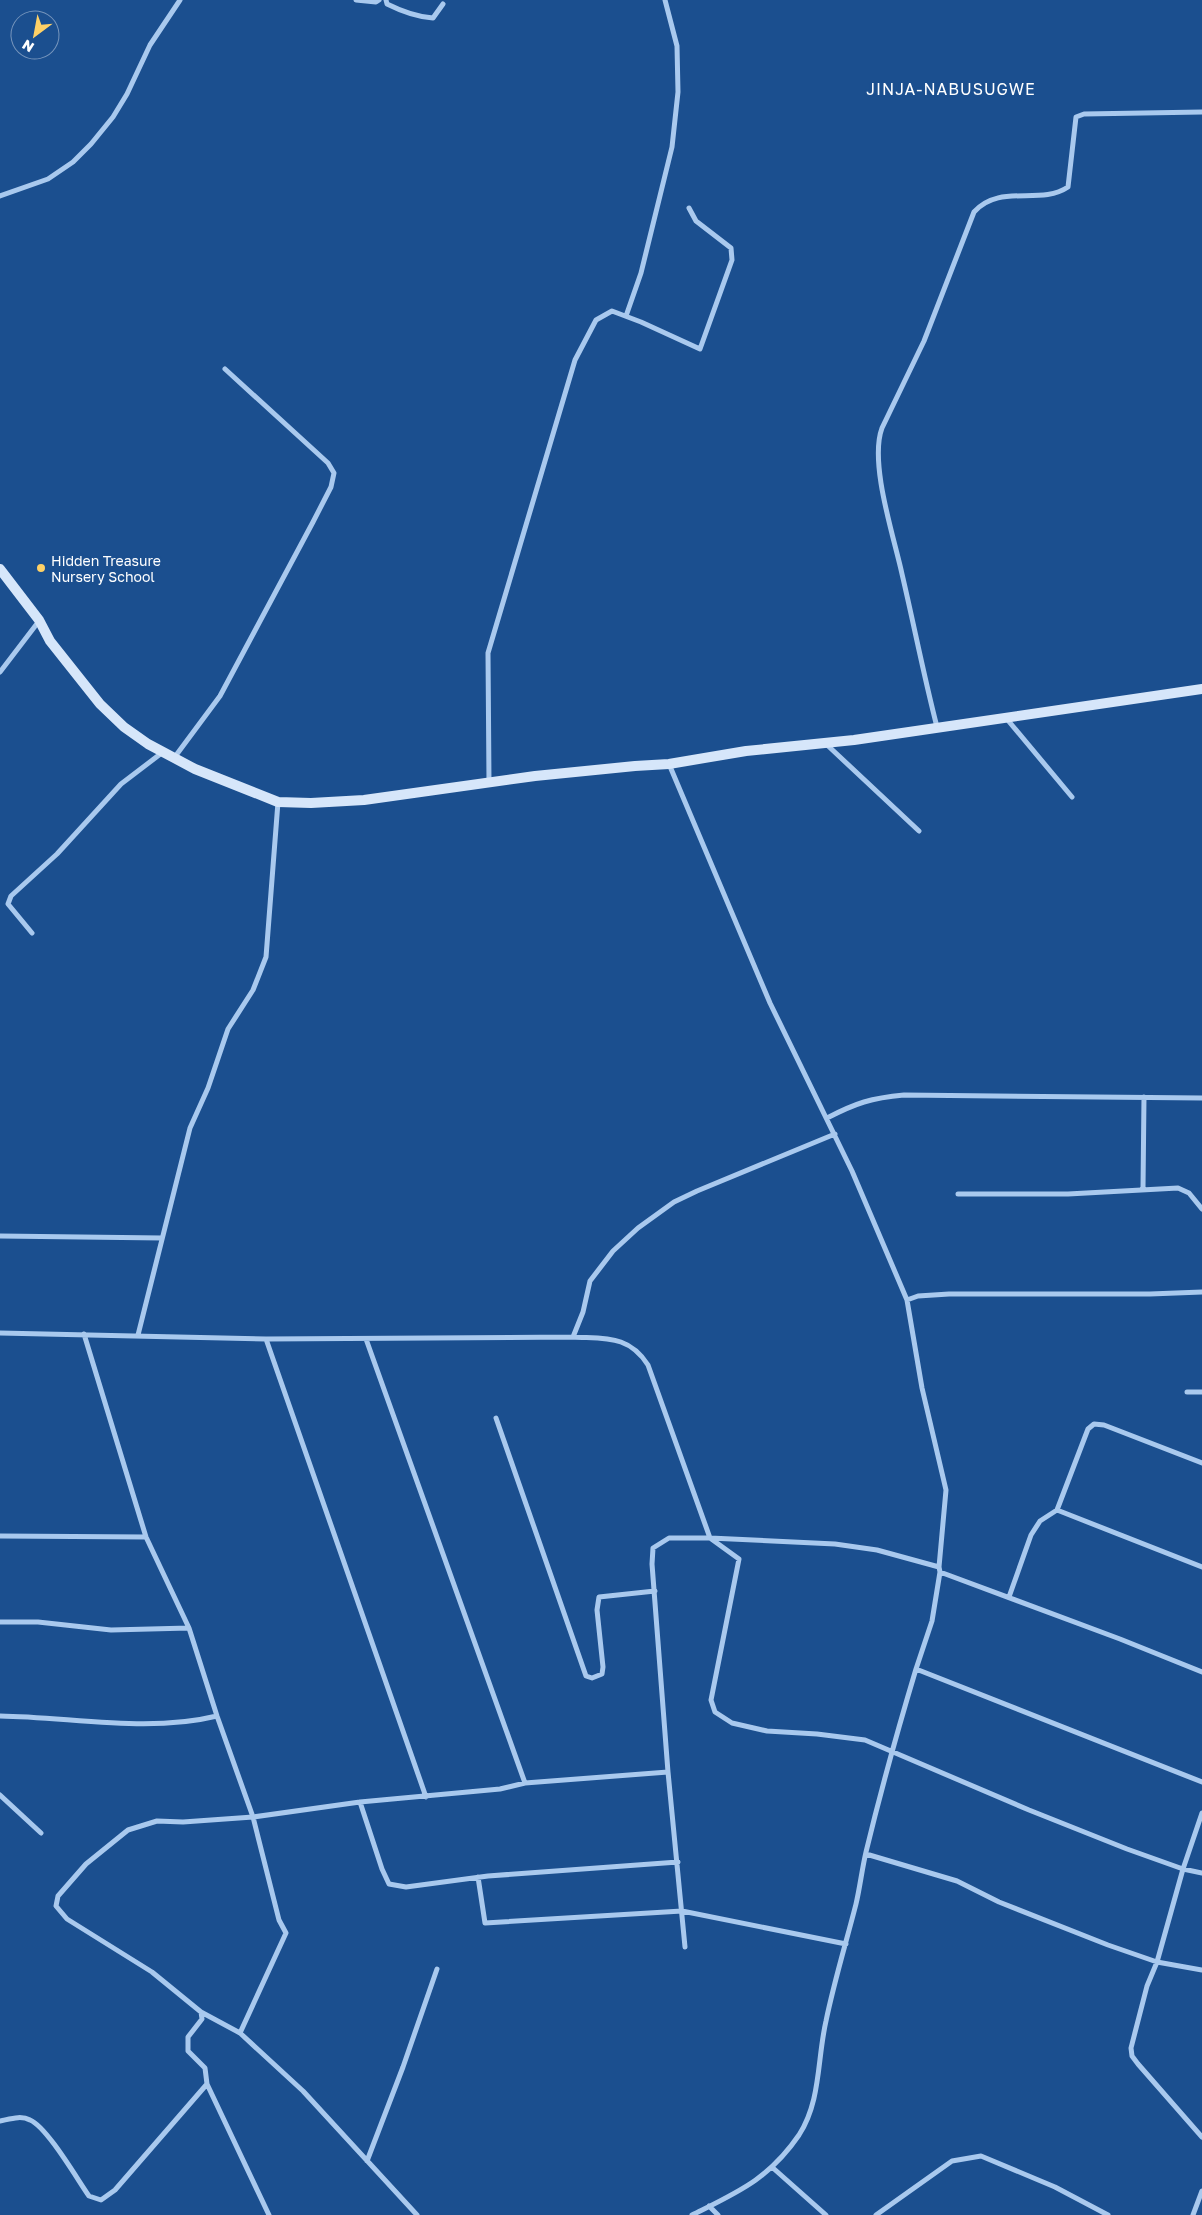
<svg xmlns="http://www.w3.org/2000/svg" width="1202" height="2215" font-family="'Golos Text',sans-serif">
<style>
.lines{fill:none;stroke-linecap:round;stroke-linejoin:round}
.street{stroke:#a9c9ee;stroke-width:5}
.secondary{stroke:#d6e6fa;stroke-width:10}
.poi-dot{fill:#ffd166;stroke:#1b4f8f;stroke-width:2}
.labels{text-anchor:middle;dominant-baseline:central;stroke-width:4.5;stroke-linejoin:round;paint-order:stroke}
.poi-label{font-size:14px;fill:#fff;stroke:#1b4f8f;text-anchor:start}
.quarter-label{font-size:16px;letter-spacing:1px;fill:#fff;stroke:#1b4f8f}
</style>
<rect width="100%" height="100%" fill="#1b4f8f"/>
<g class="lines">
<path class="street" d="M356,0L376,2L379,0
M386,0L387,4C401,11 417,17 433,18L443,4
M0,196L48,179L73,162L91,144L113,117L127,94L150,45L180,0
M626,316L641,273L672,147L678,92L677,46L665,0
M0,672L39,621
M1006,718L1072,797
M937,727C924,677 914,625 902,574C894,537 869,463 882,428L924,341L974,212C1000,183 1040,206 1068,187L1076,117L1084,114L1202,112
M825,743L919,831
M174,758L220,696L313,522L331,487L334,473L328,463L225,369
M669,764L770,1003L852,1171L907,1300L922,1388L946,1490L939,1567L940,1572L932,1621L916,1669L1202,1782
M489,782L488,653L575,360L596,320L612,311L641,322L700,349L732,260L731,248L696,221L689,208
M32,933L8,904L11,896L57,854L121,784L163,752
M827,1118C856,1103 871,1098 904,1095L1202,1098
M1143,1188L1144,1097
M958,1194H1068L1178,1188L1189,1193L1202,1209
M0,1236L162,1238
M907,1300L918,1296L949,1294H1150L1202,1292
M0,1333L266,1339L573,1337C606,1339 629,1335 648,1365L710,1538L739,1559L711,1700L715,1712L732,1723L767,1731L817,1734L865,1740L1029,1810L1127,1849L1183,1869L1202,1873
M84,1334L146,1537L189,1628L217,1716L253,1817L279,1920L286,1933L240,2033
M138,1335L190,1128L208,1088L228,1029L253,990L266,957L278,802
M573,1337L583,1312L590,1281L613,1251L638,1228L674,1202L697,1191L835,1134
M266,1339L426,1797
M366,1339L525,1783
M1187,1392H1202
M496,1418L586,1676L592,1678L602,1674L603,1667L597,1610L599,1597L655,1591
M1057,1510L1202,1567
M0,1536L146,1537
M940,1572L1120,1639L1202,1672
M1009,1597L1031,1535L1040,1521L1057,1510L1088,1429L1094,1424L1104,1425L1202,1463
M0,1622H38L111,1630L189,1628
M0,1716C71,1717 148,1733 217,1716
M0,1795L41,1833
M360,1802L382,1869L389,1884L406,1887L488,1876L678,1862
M1202,1813L1183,1869L1157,1962L1147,1986L1131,2048L1132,2056L1138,2064L1202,2137
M866,1854L957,1881L999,1902L1108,1945L1157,1962L1202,1970
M478,1877L485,1923L682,1911L846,1944
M685,1947L668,1772L652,1564L653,1548L669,1538H710L835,1544L877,1550L939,1567
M201,2012L202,2019L188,2037V2051L205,2068L207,2084L269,2215
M0,2121C10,2119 21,2115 30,2120C47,2127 77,2179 89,2196L101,2200L115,2190L207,2084
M367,2161L403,2067L437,1969
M773,2168L826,2215
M709,2206L718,2215
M417,2215L303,2091L240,2033L201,2012L152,1972L67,1919L56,1906L58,1896L86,1864L128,1830L157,1821L183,1822L253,1817L360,1802L500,1789L525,1783L668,1772
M692,2215C738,2192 769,2179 799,2135C821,2101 817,2060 826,2021C834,1982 846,1943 856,1904C860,1887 862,1869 866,1852C881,1790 898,1729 916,1669
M876,2215L952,2161L981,2156L1055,2187L1108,2215
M1193,2215L1202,2191"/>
<path class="secondary" d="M0,569L39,620L50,641L100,704L124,727L148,744L195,769L278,802L311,803L364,800L535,776L635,766L669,764L746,751L854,740L1202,689"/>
</g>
<circle class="poi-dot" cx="41" cy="568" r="5"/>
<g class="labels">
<g class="poi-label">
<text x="51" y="560">Hidden Treasure<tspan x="51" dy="16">Nursery School</tspan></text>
</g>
<g class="quarter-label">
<text x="951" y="89">JINJA-NABUSUGWE</text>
</g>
</g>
<g transform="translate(35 35) rotate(212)"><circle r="24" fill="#1b4f8f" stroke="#7695bc"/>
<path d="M0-4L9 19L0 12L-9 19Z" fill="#ffd166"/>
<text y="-8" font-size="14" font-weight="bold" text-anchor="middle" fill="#ffffff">N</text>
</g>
</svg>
